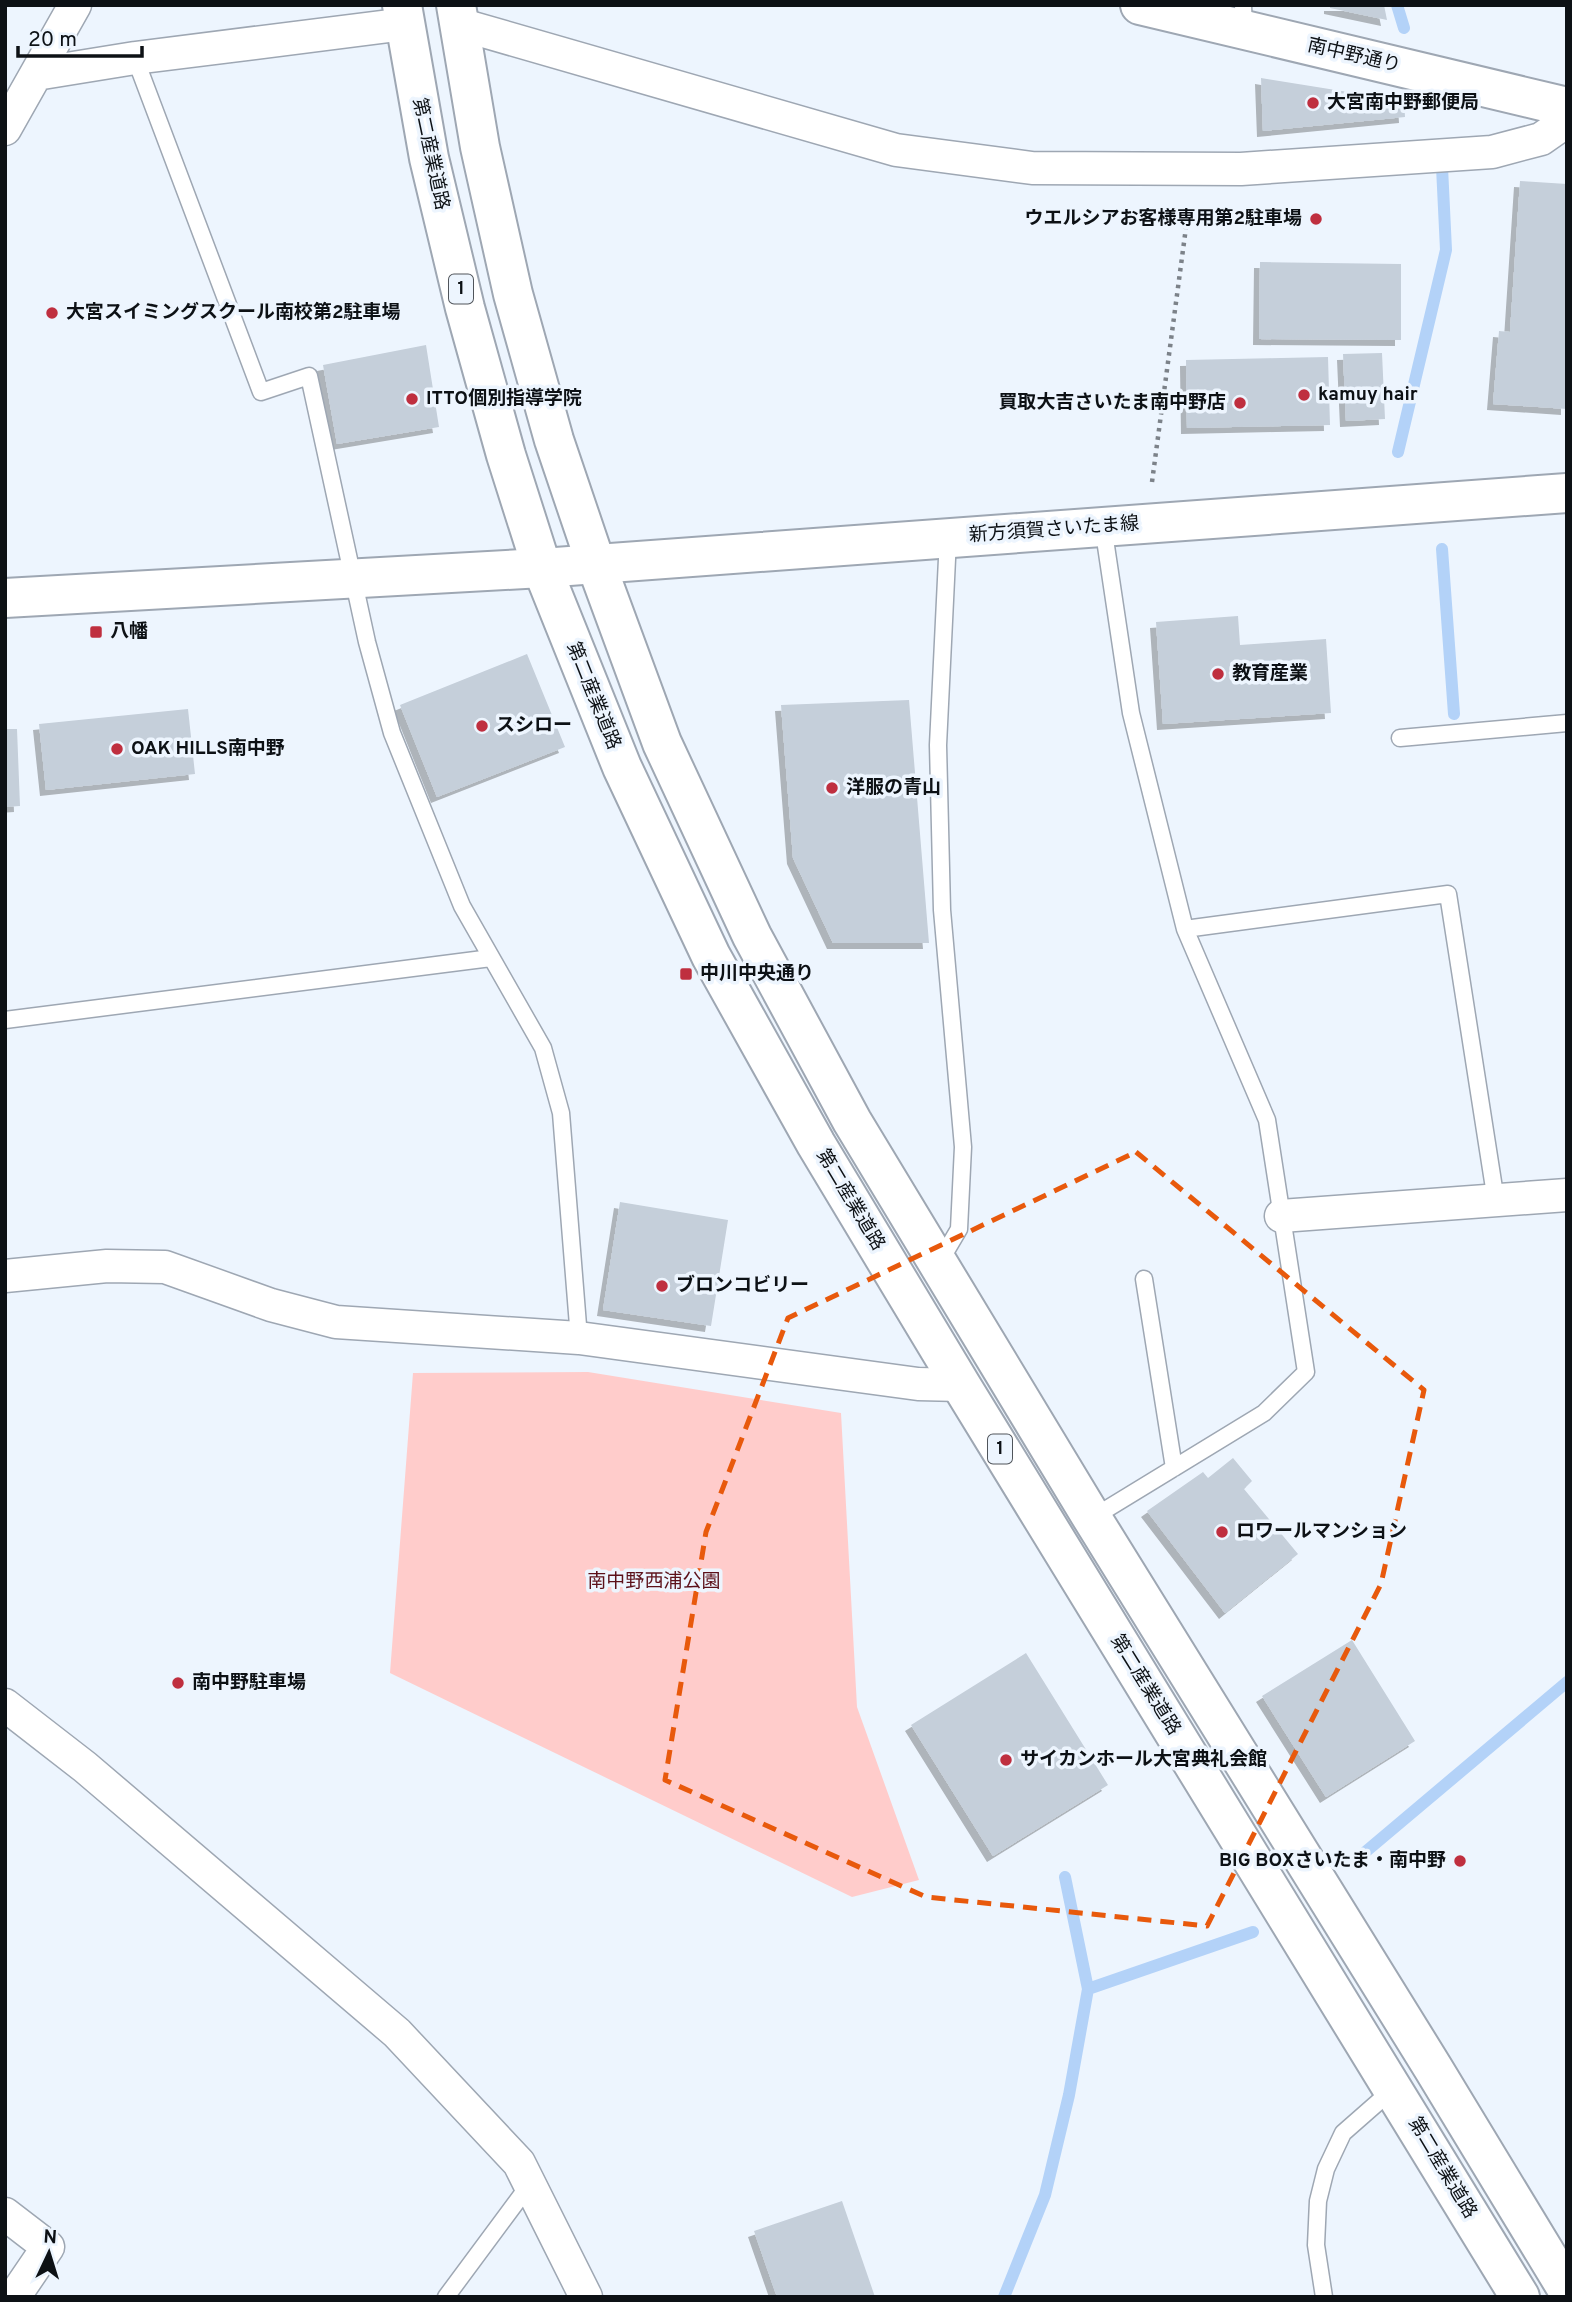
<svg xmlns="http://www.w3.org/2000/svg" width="1572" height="2302" font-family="Overpass,'Noto Sans JP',sans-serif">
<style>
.green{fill:#ffcccb}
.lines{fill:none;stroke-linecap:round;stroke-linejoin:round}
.stream{stroke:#b3d2f8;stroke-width:12}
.building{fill:#c5cfda;filter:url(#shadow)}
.service-casing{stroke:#9ea7b3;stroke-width:19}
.minor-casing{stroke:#9ea7b3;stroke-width:35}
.tertiary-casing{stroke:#9ea7b3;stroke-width:42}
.secondary-casing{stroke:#9ea7b3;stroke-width:42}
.primary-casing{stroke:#9ea7b3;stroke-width:42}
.path{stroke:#7c8289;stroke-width:4.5;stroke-dasharray:3.5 5;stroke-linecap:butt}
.service{stroke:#fff;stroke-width:16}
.minor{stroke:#fff;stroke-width:32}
.tertiary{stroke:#fff;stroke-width:38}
.secondary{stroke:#fff;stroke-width:38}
.primary{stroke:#fff;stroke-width:38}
.marked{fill:none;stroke:#e8590c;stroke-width:5;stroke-dasharray:14 9;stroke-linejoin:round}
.poi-dot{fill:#bf2f3f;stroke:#edf5fe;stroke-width:2.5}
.labels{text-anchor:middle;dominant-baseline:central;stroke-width:7;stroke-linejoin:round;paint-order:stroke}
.shield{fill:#edf5fe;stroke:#50555b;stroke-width:2}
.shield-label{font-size:18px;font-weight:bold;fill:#0d1115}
.street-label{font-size:19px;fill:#0d1115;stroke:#edf5fe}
.poi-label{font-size:19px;font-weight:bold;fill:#0d1115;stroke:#edf5fe;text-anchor:start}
.park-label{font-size:19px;fill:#5c1019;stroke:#edf5fe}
</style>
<defs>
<filter id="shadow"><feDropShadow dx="-6" dy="6" stdDeviation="0" flood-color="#0004"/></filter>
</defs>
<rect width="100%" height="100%" fill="#edf5fe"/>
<path class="green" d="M588,1372L841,1413L857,1707L919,1880L852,1897L390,1673L413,1373Z"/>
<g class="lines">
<path class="stream" d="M1397,5L1404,28
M1398,452L1446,250L1442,167
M1442,549L1454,714
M1357,1859L1567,1682
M1065,1877L1088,1989
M1004,2297L1045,2195L1069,2095L1088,1989L1253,1932"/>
</g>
<path class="building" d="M1330,5H1384L1387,20L1330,8Z
M1261,78L1404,101L1405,117L1263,131Z
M1520,181L1567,184V409L1493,404L1499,331L1510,332Z
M1260,262L1401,264V340L1259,339Z
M426,345L439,427L337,444L323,365Z
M1382,353L1385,419L1346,421L1343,354Z
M1328,357L1330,425L1187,428L1186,360Z
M1238,616L1240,645L1326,639L1331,713L1163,724L1156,622Z
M527,654L565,747L437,797L400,705Z
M909,700L929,943H833L793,858L781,705Z
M188,709L195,774L46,790L39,724Z
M5,729H17L20,806L5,807Z
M620,1202L728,1220L711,1326L603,1310Z
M1233,1458L1252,1481L1244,1489L1298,1554L1225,1613L1147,1511L1203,1472L1208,1478Z
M1352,1640L1415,1741L1326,1797L1262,1696Z
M1026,1653L1108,1785L993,1856L911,1725Z
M842,2201L875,2297H777L754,2231Z"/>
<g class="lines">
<defs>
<path id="service" d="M1243,5L1244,30
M135,58L261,392L309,376L367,642L392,733L462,906L543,1048L561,1113L579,1338
M1400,738L1567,723
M1185,929L1448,894L1496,1201
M5,1020L491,958
M939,1263L959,1229L963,1147L942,910L938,745L948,538
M1144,1279L1174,1468
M1092,1518L1264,1413L1306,1372L1267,1120L1185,929L1131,713L1103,526
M446,2297L529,2185
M1324,2297L1316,2245L1318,2201L1326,2169L1343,2133L1392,2090"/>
<path id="minor" d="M459,24L896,150L1032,168L1241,169L1492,152L1541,139L1567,121
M36,74L135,58L405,24
M5,129L75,5
M1281,1216L1567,1195
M5,1276L107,1266L165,1267L271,1305L336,1322L579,1338L918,1384L961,1385
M5,1705L85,1767L397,2033L519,2163L586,2297
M5,2214L48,2247L14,2297"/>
<path id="tertiary" d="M1140,5L1567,107
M5,598L542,568"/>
<path id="secondary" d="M542,568L1567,493"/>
<path id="primary" d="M402,5L429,158L465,308L506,455L542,568L622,767L711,956L816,1144L961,1385L1520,2297
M456,5L480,147L513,294L554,440L596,564L662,743L752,936L852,1121L1092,1518L1433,2068L1567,2289"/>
</defs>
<use href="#service" class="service-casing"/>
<use href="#minor" class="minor-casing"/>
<use href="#tertiary" class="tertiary-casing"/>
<use href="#secondary" class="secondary-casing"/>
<use href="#primary" class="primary-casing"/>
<path class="path" d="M1152,482L1189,205"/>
<use href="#service" class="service"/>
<use href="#minor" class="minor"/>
<use href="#tertiary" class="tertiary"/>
<use href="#secondary" class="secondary"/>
<use href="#primary" class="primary"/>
</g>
<path class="marked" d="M1136,1152L1424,1390L1381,1584L1207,1926L926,1897L665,1780L706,1532L788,1318Z"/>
<g class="poi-dot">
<circle cx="1313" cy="103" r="7"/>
<circle cx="1316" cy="219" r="7"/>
<circle cx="52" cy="313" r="7"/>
<circle cx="1304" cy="395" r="7"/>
<circle cx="412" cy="399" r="7"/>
<circle cx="1240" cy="403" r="7"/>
<rect x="89" y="625" width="14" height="14" rx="3.5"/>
<circle cx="1218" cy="674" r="7"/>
<circle cx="482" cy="726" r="7"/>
<circle cx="117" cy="749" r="7"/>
<circle cx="832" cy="788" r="7"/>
<rect x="679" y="967" width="14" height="14" rx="3.5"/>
<circle cx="662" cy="1286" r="7"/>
<circle cx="1222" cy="1532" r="7"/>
<circle cx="178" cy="1683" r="7"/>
<circle cx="1006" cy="1760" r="7"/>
<circle cx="1460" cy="1861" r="7"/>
</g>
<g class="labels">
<g class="shield">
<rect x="449" y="274.5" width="24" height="29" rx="5"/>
<rect x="988" y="1434.5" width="24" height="29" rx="5"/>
</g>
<g class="shield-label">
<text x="461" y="289">1</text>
<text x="1000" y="1449">1</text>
</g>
<g class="street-label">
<text transform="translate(1354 56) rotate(13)">南中野通り</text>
<text transform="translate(430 154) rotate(78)">第二産業道路</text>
<text transform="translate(1054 530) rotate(-4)">新方須賀さいたま線</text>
<text transform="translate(593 696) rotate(68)">第二産業道路</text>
<text transform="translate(850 1200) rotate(59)">第二産業道路</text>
<text transform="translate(1145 1685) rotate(58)">第二産業道路</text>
<text transform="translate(1442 2168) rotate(59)">第二産業道路</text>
</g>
<g class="poi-label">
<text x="1327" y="103">大宮南中野郵便局</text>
<text x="1302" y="219" text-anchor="end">ウエルシアお客様専用第2駐車場</text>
<text x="66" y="313">大宮スイミングスクール南校第2駐車場</text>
<text x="1318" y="395">kamuy hair</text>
<text x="426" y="399">ITTO個別指導学院</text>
<text x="1226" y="403" text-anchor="end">買取大吉さいたま南中野店</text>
<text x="110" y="632">八幡</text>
<text x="1232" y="674">教育産業</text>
<text x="496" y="726">スシロー</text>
<text x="131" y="749">OAK HILLS南中野</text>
<text x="846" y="788">洋服の青山</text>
<text x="700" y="974">中川中央通り</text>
<text x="676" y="1286">ブロンコビリー</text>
<text x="1236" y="1532">ロワールマンション</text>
<text x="192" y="1683">南中野駐車場</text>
<text x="1020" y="1760">サイカンホール大宮典礼会館</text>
<text x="1446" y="1861" text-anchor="end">BIG BOXさいたま・南中野</text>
</g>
<g class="park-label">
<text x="654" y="1582">南中野西浦公園</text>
</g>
</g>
<rect width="1572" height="2302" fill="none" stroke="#0d1115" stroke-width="14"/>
<g transform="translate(49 2253) rotate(4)" stroke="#edf5fe" stroke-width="5" paint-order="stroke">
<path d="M0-5L12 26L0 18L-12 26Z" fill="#0d1115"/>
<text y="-10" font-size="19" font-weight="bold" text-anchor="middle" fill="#0d1115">N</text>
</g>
<path d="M18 46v10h124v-10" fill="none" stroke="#0d1115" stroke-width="3.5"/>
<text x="28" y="46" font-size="21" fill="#0d1115" stroke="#edf5fe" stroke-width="5" paint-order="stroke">20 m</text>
</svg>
